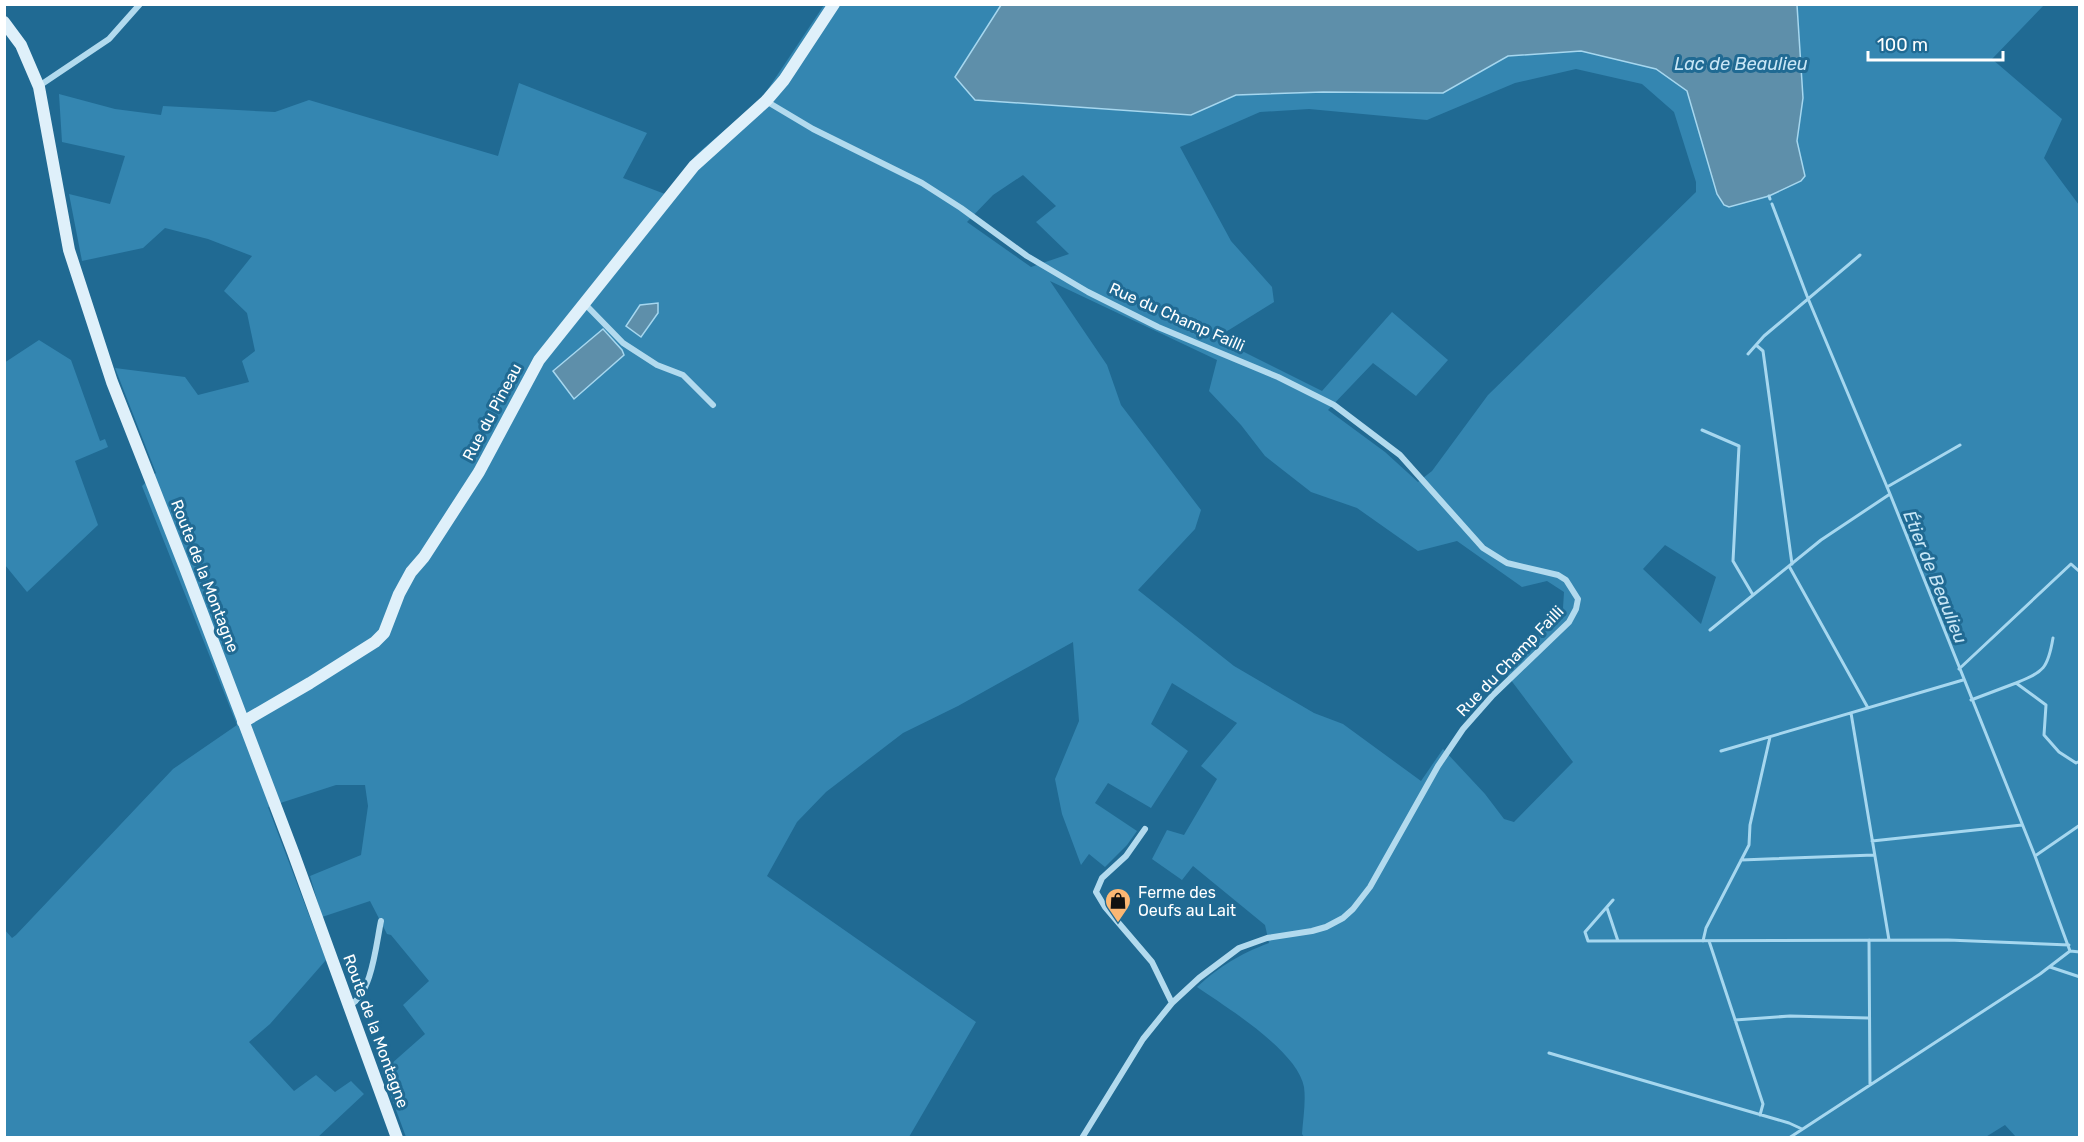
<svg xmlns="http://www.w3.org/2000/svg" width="2084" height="1142" font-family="Rubik,sans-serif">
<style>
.green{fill:#3486b1;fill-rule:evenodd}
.water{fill:#5e8faa;stroke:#a6d7ef;stroke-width:1.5}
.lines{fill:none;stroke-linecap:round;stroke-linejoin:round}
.stream{stroke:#a6d7ef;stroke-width:3}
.street{stroke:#b2daee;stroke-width:6}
.secondary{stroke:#dff0fa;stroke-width:12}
.labels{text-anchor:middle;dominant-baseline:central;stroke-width:6;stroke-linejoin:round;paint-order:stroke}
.street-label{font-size:16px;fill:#fff;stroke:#206a93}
.poi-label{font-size:16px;fill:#fff;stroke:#206a93;text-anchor:start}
.water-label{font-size:18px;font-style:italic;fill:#c8e6f6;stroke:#206a93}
</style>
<rect width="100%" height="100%" fill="#206a93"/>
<path class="green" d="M824,5H1001L955,77L975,100L1191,115L1236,95L1323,92L1443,93L1508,56L1581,51L1657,69L1687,91L1717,194L1769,196L1801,181L1805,176L1797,141L1803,98L1797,5H2044L1992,59L2062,119L2044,158L2079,205V1137H2016L2005,1125L1984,1138L1304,1137L1302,1134C1303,1119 1306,1102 1304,1087C1298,1051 1226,1007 1197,987C1220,966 1240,954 1269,943L1265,925L1193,866L1182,880L1152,859L1167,830L1184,835L1217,779L1201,766L1237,723L1172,683L1151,724L1188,751L1151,808L1108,783L1095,803L1137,831L1127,845L1105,867L1089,854L1081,865L1062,814L1055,779L1079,721L1073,642L958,706L903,733L826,792L797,822L767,876L976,1022L909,1137H406L382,1072L425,1034L403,1005L429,981L391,935L387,934L370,901L322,917L310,876L361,855L368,806L365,785H336L268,807L326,960L270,1024L249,1042L294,1091L316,1075L335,1092L351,1081L364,1094L318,1137H5L4,929L12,938L16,935L173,769L237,725L142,486L156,473L115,368L185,377L198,395L249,382L242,361L255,351L247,313L224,291L252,256L208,239L165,228L143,248L82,261L69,194L110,204L125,156L62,142L59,94L115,109L161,115L163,106L275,112L309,100L498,156L519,83L647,133L623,178L665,194L697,154L762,98ZM1576,69L1642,84L1674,112L1696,182V192L1488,395L1432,471L1418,482L1385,452L1328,410L1373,363L1416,396L1448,360L1392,312L1322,391L1216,338L1274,302L1272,287L1231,241L1180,147L1260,112L1309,109L1427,120L1515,83ZM1023,175L1056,206L1036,222L1069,254L1031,267L967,222L993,195ZM1050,281L1217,360L1209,391L1241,425L1265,456L1311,492L1357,508L1418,551L1457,541L1522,587L1547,581L1564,592L1563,608L1504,671L1573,762L1514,822L1504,819L1485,794L1443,749L1421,781L1343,724L1314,713L1234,666L1138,590L1195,529L1201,510L1121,405L1107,365ZM1665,545L1716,577L1701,624L1643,569Z
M39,340L71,360L100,441L105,439L108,447L75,461L98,525L27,592L5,565L4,363Z"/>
<path class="water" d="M1001,5H1797L1803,98L1797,141L1805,176L1801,181L1769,196L1729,207L1724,205L1717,194L1687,91L1656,69L1581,51L1508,56L1443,93L1323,92L1236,95L1191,115L975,100L955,77Z
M658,303V313L641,337L626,326L640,305Z
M603,329L622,350L624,355L574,399L553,371Z"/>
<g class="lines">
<path class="stream" d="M1769,196L1770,199
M1772,204L1807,296L1890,494L2035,856L2070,951L2080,952
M1756,345L1763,351L1792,564
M1748,354L1764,336L1860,255
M1702,430L1739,446L1733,561L1753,595
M1887,487L1960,445
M1789,566L1868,708
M1710,630L1821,540L1890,494
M1959,669L2071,564L2080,572
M2016,683C2044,672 2048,668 2053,638
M1971,700L2016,683L2046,705L2044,735L2059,752L2076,763L2080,761
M1851,713L1889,940
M1721,751L1963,680
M1872,841L2022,825
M2035,856L2080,825
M1741,860L1874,855
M1613,900L1585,932L1588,941L1948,940L2069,945
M1607,908L1618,941
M1869,940L1870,1085
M1703,941L1706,928L1749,845L1750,825L1770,737
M1709,941L1763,1104L1760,1115
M2050,967L2080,977
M1735,1020L1790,1016L1868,1018
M1549,1053L1789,1123L1802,1129
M1789,1138L2040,974L2070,951"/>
<path class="street" d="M39,86L109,39L140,4
M766,101L813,129L922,183L961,208L1027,256L1088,292L1158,327L1278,377L1334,405L1400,455L1483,548L1507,563L1558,575L1566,580L1578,599L1576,609L1569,622L1493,695L1463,729L1438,766L1370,887L1353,909L1343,918L1326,927L1312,931L1267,938L1239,948L1199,978L1172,1003L1143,1039L1082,1138
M584,303L623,343L657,365L683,375L713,405
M1145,829L1126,856L1102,878L1096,892L1105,907L1152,962L1172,1003
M350,1005C372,994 376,944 381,921"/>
<path class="secondary" d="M4,22L21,45L39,87L69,250L112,382L184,565L293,852L397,1138
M243,722L310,683L375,642L384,633L399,594L411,572L424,557L479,472L539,360L694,166L766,101L784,80L834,4"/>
</g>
<defs>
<symbol id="shop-pin" viewBox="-11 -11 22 30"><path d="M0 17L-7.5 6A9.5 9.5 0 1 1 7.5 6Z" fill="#fbb773" stroke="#206a93"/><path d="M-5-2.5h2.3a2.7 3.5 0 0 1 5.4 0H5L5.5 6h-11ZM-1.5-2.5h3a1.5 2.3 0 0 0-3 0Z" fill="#111"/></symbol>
</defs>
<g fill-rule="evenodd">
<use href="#shop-pin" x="1103" y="886" width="30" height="40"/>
</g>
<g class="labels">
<g class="street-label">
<text transform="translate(1177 317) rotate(24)">Rue du Champ Failli</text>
<text transform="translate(492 412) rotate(-62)">Rue du Pineau</text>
<text transform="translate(205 576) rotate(69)">Route de la Montagne</text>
<text transform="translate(1510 661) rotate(-46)">Rue du Champ Failli</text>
<text transform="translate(376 1031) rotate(70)">Route de la Montagne</text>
</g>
<g class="poi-label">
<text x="1138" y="892">Ferme des<tspan x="1138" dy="18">Oeufs au Lait</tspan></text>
</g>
<g class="water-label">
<text x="1741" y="64">Lac de Beaulieu</text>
<text transform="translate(1935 577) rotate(68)">Étier de Beaulieu</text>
</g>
</g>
<rect width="2084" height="1142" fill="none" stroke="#ffffff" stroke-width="12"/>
<path d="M1868 51v9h135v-9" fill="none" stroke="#ffffff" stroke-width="3"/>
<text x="1877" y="51" font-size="18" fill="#ffffff" stroke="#206a93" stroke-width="4.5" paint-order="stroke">100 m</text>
</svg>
